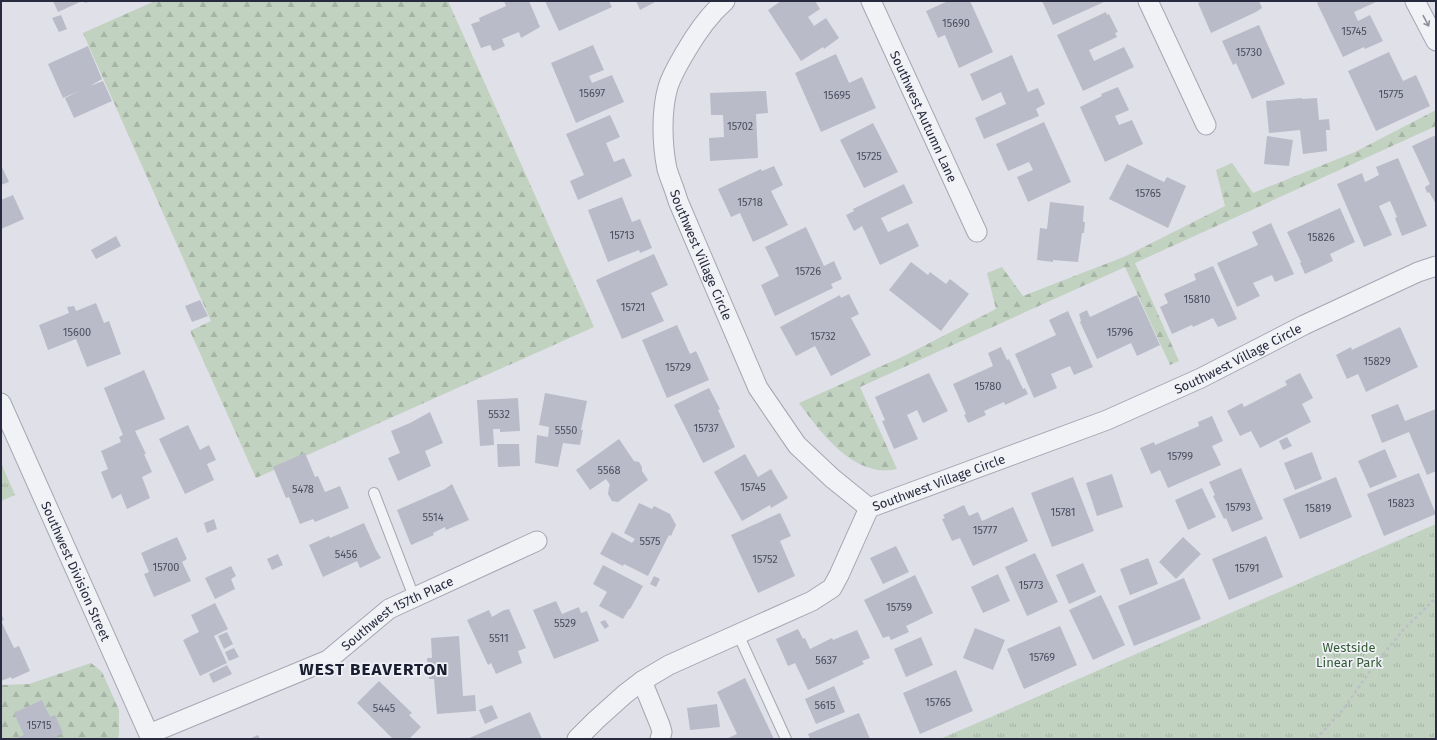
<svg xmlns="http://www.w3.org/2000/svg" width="1437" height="740" font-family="'Fira Sans',sans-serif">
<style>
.forest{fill:url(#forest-firs)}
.park{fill:url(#park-tufts)}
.building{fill:#b9bbc8}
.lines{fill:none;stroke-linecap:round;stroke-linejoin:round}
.lane-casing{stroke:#a4a6b2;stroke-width:12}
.street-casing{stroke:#a4a6b2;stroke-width:21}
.path{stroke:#bdbec6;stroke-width:2.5;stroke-dasharray:3 3;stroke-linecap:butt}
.lane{stroke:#f1f2f6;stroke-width:10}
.street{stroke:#f1f2f6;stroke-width:19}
.oneway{stroke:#8c8e9a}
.labels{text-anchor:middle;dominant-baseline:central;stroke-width:3.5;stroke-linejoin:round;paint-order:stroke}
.number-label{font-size:11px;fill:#4c4f61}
.street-label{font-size:13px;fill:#282b3f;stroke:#eef0f6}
.park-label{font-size:13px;fill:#355b35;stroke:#eef0f6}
.district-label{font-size:17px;font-weight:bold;letter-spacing:1px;fill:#1a1d30;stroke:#eef0f6}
</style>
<defs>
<pattern id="forest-firs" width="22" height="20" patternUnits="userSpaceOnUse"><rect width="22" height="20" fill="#c1d2c0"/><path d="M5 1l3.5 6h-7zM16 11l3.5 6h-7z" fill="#a6b4a6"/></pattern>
<pattern id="park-tufts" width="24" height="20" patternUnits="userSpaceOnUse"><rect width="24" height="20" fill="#c1d2c0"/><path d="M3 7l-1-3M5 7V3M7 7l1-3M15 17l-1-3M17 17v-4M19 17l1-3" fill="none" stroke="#a6b4a6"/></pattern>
</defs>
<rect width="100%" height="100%" fill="#dfe0e8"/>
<path class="forest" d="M155,1H448L594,327L256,478L190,331L211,321L83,33Z
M1436,110V126L1135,263L1179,361L1170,365L1125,267L860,387L897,469C855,479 821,433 799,403L906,355L996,309L987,273L1002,267L1023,296L1126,256L1225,206L1216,170L1232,163L1253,193L1355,152Z
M91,663L102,672L119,710V733L118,739H1V685L29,684Z"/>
<path class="park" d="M1,463L15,495L1,501Z
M1436,524V739H940Z"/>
<path class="building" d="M53,1H90L86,3L82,1L58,12Z
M504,1H529L540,27L521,38L519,32L502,39L505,46L493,51L490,45L481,48L471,24L480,21L479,18L506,6Z
M545,1H609L612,7L559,31Z
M636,1H657L640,10Z
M781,1H815L820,9L808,17L814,26L826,18L839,38L824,49L823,47L801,61L768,10Z
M948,1H970L993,52L959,68L945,35L938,38L926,11Z
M1042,1H1103L1104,2L1053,25Z
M1202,1H1259L1262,8L1256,12L1211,33L1198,3Z
M1321,1H1378L1354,12L1358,21L1370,15L1383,41L1365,49L1364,47L1343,57L1317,3Z
M1106,12L1107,15L1109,14L1118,32L1115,33L1117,37L1089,50L1094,61L1124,47L1134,67L1083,91L1057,35Z
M61,15L67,29L59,32L52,18Z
M1259,25L1285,84L1252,99L1236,63L1233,65L1222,41Z
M593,45L604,70L589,76L592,83L612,75L624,102L576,123L551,63Z
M88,46L102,79L90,86L103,81L112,101L74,118L65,98L79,91L63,98L48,64Z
M1389,52L1403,81L1416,75L1430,106L1376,131L1348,71Z
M836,54L849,83L862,77L876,108L821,132L795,73Z
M1012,55L1028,92L1038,88L1045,104L1036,109L1039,116L984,139L975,118L1006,104L1001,92L982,101L970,74Z
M1118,87L1129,110L1115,116L1119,125L1132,120L1143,144L1105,162L1080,107L1102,96L1101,94Z
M766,91L768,113L756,114L758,158L710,161L709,138L724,137L723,115H711L710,93Z
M1302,98V99L1317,98L1319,120L1329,119L1330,130H1326L1327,151L1303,154L1300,130L1269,133L1266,101Z
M610,115L620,137L606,143L614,162L624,158L632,176L578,200L570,181L584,175L566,134Z
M1044,122L1071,182L1028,202L1017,177L1033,170L1029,162L1008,171L996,144Z
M873,123L898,172L864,188L840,140Z
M1436,135V204L1429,192L1427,193L1425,187L1430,184L1412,146Z
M1267,136L1293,140L1289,166L1264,164Z
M1398,158L1427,226L1402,236L1395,218L1397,217L1390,201L1379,206L1392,235L1364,247L1337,184L1362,173L1365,182L1379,175L1376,167Z
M1127,164L1164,182L1167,177L1186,186L1168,228L1109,199Z
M1,165L9,182L1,185Z
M774,166L783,185L771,191L788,225L753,242L740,213L731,217L718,189L761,169L762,171Z
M904,184L913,203L881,218L888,232L908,223L919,246L880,265L862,226L854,231L846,215L854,211L853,209Z
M13,195L24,219L1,229V200Z
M622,197L632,222L640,219L652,248L640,253L639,250L608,262L588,210Z
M1050,202L1084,206L1083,222H1085L1084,233H1082L1078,262L1053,260V262L1037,260L1040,228L1047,229Z
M1340,208L1355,242L1330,254L1333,261L1305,274L1300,263L1301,262L1287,232Z
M1271,223L1294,274L1275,282L1272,275L1253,283L1260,296L1237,307L1217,263L1258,245L1252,232Z
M806,227L824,266L834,261L842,279L831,284L833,288L775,316L761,285L779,276L765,247Z
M116,236L121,246L96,259L91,250Z
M654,254L668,285L651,293L664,321L622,339L596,280Z
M911,262L928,275L930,272L946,284L950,279L969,294L941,331L889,290Z
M1213,266L1237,319L1218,327L1213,318L1193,327L1192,325L1172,334L1160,307L1168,303L1164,294L1196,280L1194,274Z
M849,294L859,314L851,318L871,355L831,376L815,346L796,356L780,327L840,295L841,298Z
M1137,295L1160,345L1137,356L1131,343L1097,359L1080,322L1081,321L1079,314L1087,310L1090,317Z
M200,300L208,316L192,322L185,306Z
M96,303L104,323L109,321L121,354L87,367L76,339L48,350L39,325L69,313L67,307L74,306L76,311Z
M1068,311L1093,367L1074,375L1070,366L1051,374L1057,388L1034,398L1015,354L1056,335L1049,320Z
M677,325L690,354L696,351L709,380L667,398L642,340Z
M1400,327L1418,367L1366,392L1358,374L1347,379L1336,355L1351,347L1352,350Z
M1001,347L1007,360L1009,359L1023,389L1025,388L1028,394L1005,405L1004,402L984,411L986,415L968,423L964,415L966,414L953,384L993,366L988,353Z
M144,370L165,419L135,431L146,454H144L152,472L142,477L150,498L127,509L121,494L112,499L101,472L108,469L101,451L121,442L119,437L123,435L104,388Z
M929,373L948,411L923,423L917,410L907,415L918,439L894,449L882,421L885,420L875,397Z
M1300,373L1313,398L1302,404L1311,422L1260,448L1251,431L1240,436L1227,411L1242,403L1244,407L1287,385L1285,381Z
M709,388L720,409L718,410L735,447L703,463L674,405Z
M545,393L587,401L581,430H583L580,445L563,443L558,467L535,463L537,435L548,437L549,427L539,425Z
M518,398L520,431L500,432V429H493L494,445L480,446L477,400Z
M1398,404L1405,421L1436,409V471L1427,475L1409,432L1382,443L1371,415Z
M430,412L443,443L425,451L431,466L398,481L388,458L400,453L391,431L410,423Z
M1212,416L1223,441L1212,446L1221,465L1168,488L1160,470L1151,474L1140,448L1154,442L1155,445L1199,426L1198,422Z
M188,425L200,450L209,445L216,460L207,464L214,480L185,494L159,439Z
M1287,437L1292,446L1283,450L1279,441Z
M619,439L634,461L639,462L642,467V471L648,480L618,502L612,501L608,494L609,487L610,485L606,479L590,490L576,470Z
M497,444H519L520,466L498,467Z
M1385,449L1397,477L1370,488L1358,461Z
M1312,452L1322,479L1295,490L1284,463Z
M305,453L315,477L318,476L325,492L340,486L349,508L315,522L313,519L300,524L289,497L286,498L273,467Z
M745,454L758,477L771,469L788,498L771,508L770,505L742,521L714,472Z
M1241,468L1263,519L1232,532L1226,518L1224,519L1213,496L1215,495L1209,482Z
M1419,473L1436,514L1384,536L1367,494Z
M1112,474L1123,507L1097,516L1086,483Z
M1073,477L1094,531L1052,547L1031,493Z
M1336,477L1352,517L1300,539L1283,499Z
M452,484L469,520L446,530L445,527L433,533L434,535L411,545L397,510L445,489Z
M1202,488L1216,517L1188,530L1175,500Z
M639,503L652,509L654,506L670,514L676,525L671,536L669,535L648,576L624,564L623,566L600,554L612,532L632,543L635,539L624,533Z
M964,505L969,516L978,512L982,521L1013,507L1028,541L973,566L960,538L952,541L942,519L945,518L943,515Z
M780,513L791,536L780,541L795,576L758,593L731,535Z
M214,519L217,529L207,533L204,523Z
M364,523L376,550L381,558L360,568L357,561L323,577L309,545L329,536L330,538Z
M1266,536L1283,577L1229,600L1212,559Z
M177,537L187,559L182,562L191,581L154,597L144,574L149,572L141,553Z
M1183,537L1201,554L1176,579L1159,562Z
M896,546L909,572L883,584L870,558Z
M1035,553L1058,602L1027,616L1005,567Z
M278,554L283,565L272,570L267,559Z
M1148,558L1158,584L1130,595L1120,569Z
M1083,563L1096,592L1069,604L1056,575Z
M603,565L643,586L630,609H629L623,619L599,606L607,592L593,584Z
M231,566L236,576L231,579L235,589L215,599L205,578Z
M998,574L1010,601L983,613L971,587Z
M915,575L933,613L906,626L909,632L891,640L889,636L883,638L864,600Z
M654,576L660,579L656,587L650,584Z
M1184,578L1201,619L1134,646L1118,606Z
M1101,595L1125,645L1093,660L1069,610Z
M556,601L562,614L579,607L581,613L587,611L599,641L554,659L533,610Z
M215,603L228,629L214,636L227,663L200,676L183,640L199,632L191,615Z
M509,609L526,648L518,651L522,663L496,674L491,663L488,665L467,620L489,610L492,617L504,610H505Z
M1,614L4,620L1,621L14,648L19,646L30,671L12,679L11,677L1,681Z
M605,620L609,626L605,629L600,622Z
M1060,626L1077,665L1024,689L1007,649Z
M975,628L1005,640L993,670L963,658Z
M798,629L803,639L805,638L810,649L832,638L833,640L857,630L870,658L862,661L864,664L808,690L795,663L788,666L776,639Z
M227,632L233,644L224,649L218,636Z
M459,636L463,696L475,695L476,711L437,714L434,679H429L427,658H432L431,638Z
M921,637L933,665L906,677L894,649Z
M234,648L239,657L229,661L225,652Z
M227,665L232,674L213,683L209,674Z
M956,670L973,711L920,734L903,693Z
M745,678L774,739H726L737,734L717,692Z
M379,681L412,713L409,715L421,727L409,739H393L357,703Z
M834,686L845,712L816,724L805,699Z
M42,700L50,717L55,715L63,733L57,736L59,739H15L24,735L14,713Z
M717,704L720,727L690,730L687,708Z
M492,705L498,718L485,724L479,710Z
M530,712L542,739H467Z
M859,713L870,739H810L808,734Z
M258,735L260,739H249Z"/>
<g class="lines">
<defs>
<path id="lane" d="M374,493L414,597
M738,634L786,739"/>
<g id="street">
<path id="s1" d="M725,1C709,15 697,32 686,51C679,63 672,74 668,87C661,111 662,144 667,169C670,179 675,190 678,201L758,388L797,445L832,478L869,508L1107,420L1201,378L1304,325L1418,272L1436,266"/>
<path id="s2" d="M871,1L977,232"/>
<path d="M1148,1L1206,125"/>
<path d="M1415,1L1436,41"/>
<path id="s3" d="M1,403L151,739"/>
<path d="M642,681L660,725L662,732L660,739"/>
<path id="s4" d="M149,734L328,660L389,609L537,541"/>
<path d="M577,739L596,720L625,694L642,681L669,665L812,601L832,588L839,575L869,508"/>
</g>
</defs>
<use href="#lane" class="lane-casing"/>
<use href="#street" class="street-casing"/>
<path class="path" d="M1316,739L1342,711L1370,671L1403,630L1436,598"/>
<use href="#lane" class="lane"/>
<use href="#street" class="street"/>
</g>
<defs><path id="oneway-shaft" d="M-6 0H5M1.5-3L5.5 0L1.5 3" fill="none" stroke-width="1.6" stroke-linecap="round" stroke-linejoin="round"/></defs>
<use class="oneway" href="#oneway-shaft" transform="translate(1426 21) rotate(62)"/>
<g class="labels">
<g class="number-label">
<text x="956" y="23">15690</text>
<text x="1354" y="31">15745</text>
<text x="1249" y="52">15730</text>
<text x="592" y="93">15697</text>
<text x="1391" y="94">15775</text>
<text x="837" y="95">15695</text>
<text x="740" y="126">15702</text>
<text x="869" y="156">15725</text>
<text x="1148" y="193">15765</text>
<text x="750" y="202">15718</text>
<text x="622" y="235">15713</text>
<text x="1321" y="237">15826</text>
<text x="808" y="271">15726</text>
<text x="1197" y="299">15810</text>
<text x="633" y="307">15721</text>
<text x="77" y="332">15600</text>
<text x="1120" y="332">15796</text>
<text x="823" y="336">15732</text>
<text x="1377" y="361">15829</text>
<text x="678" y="367">15729</text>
<text x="988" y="386">15780</text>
<text x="499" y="414">5532</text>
<text x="706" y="428">15737</text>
<text x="566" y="430">5550</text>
<text x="1180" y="456">15799</text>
<text x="609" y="470">5568</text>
<text x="753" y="487">15745</text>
<text x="303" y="489">5478</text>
<text x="1401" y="503">15823</text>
<text x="1238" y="507">15793</text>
<text x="1318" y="508">15819</text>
<text x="1063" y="512">15781</text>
<text x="433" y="517">5514</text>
<text x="985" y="530">15777</text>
<text x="650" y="541">5575</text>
<text x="346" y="554">5456</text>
<text x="765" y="559">15752</text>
<text x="166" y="567">15700</text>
<text x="1247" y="568">15791</text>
<text x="1031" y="585">15773</text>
<text x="899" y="607">15759</text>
<text x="565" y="623">5529</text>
<text x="499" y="638">5511</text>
<text x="1042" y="657">15769</text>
<text x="826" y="660">5637</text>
<text x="938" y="702">15765</text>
<text x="825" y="705">5615</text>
<text x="384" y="708">5445</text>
<text x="39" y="725">15715</text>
</g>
<g class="street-label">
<text stroke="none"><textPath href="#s2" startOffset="127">Southwest Autumn Lane</textPath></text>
<text stroke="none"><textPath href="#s1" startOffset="279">Southwest Village Circle</textPath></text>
<text stroke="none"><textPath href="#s1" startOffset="987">Southwest Village Circle</textPath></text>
<text stroke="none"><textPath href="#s1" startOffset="663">Southwest Village Circle</textPath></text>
<text stroke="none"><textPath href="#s3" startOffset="184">Southwest Division Street</textPath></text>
<text stroke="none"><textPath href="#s4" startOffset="278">Southwest 157th Place</textPath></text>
</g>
<g class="park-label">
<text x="1349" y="647">Westside<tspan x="1349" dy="15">Linear Park</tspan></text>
</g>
<g class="district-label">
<text x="374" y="669">WEST BEAVERTON</text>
</g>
</g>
<rect width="1437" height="740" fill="none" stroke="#282b3f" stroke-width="4"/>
</svg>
